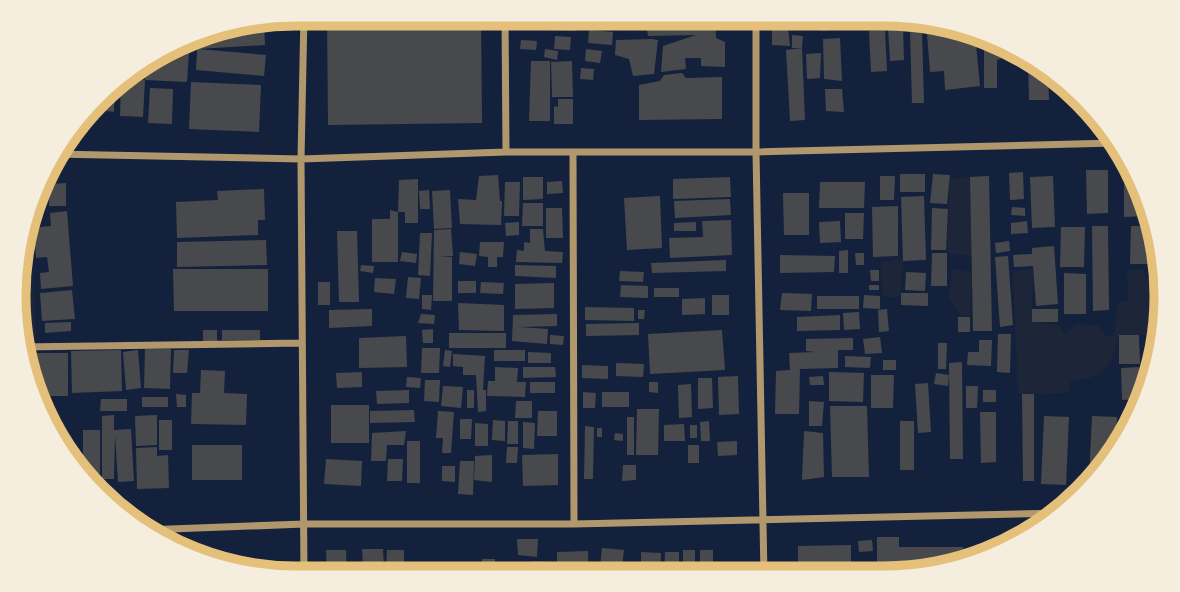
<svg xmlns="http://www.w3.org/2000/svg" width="1180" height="592" font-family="Literata,serif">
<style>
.green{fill:#1d2539}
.building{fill:#48494c}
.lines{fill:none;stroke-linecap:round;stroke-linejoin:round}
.minor{stroke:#b1986c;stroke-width:7}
.rim{fill:none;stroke:#e5c07b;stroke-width:9}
</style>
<rect width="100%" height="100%" fill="#14213d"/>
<path class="green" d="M970,177L972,256L947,253L950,179Z
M19,255L32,259L36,335L18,337L16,332Z
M903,259L901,293L897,297H883L880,262Z
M1143,268L1150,288H1162L1165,314L1160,335L1119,336C1108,372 1109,375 1070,382L1069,393L1018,394L1013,271L1033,269L1032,322L1060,325L1064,335L1076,324L1098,325L1105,335L1114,336L1118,302L1128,301L1127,272Z
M952,269L972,272L970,317H962L949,299Z"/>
<path class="building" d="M327,14H481L482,123L328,125Z
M517,14L577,15L576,31L516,29Z
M645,14L715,15L716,38L725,42V67L701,66V58H685L686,69L661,72L663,46L696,35L648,36Z
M771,14H802V24L771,23Z
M820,15H840L841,29L821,31Z
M851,15H884L885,26L852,28Z
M888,15H902L917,19L889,22Z
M926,21L975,34L980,86L945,90L944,71L930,72Z
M264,23L265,45L198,49L266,55L264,76L196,70L198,33L205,29L230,25Z
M772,27L788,28L790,46L772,45Z
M903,27L904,60L890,61L888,28Z
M589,30L613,32L612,45L588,43Z
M885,30L887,71L871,72L869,31Z
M910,30H922L924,103H912Z
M792,35L803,36L802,48H792Z
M555,36L571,37L570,50L554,49Z
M984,36L1001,41V59L997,60V88H984Z
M840,38L842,81L824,79L823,39Z
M652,39L658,40L654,74L633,76L629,59L615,55L616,40Z
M521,40L537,41L536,50L520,49Z
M802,48L805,120L790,121L786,50Z
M545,49L558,51L557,60L544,57Z
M586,49L602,51L600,63L585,61Z
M164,51L189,52L187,82L145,80L146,61Z
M821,53L820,78L807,79L806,54Z
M1028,58L1048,74L1049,100H1029Z
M531,61H550V121H529Z
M572,61L573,97H552L551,62Z
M581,68L594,69L593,80L580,79Z
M682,73L686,78L722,77V119L639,120V85L660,81L664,75Z
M121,79L145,80L143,117L120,116Z
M191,82L261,85L259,132L189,129Z
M115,83L114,112L92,109L100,99Z
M150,88L173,89L172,124L148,123Z
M825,89H842L844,112L826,111Z
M558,99H573V124H554V106L558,107Z
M1086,170H1108V213L1087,214Z
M1023,172L1024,199L1010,200L1009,173Z
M900,174H925V192H900Z
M933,174L950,175L947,204L930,203Z
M1133,174L1143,192L1144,216L1124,217V175Z
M498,175L500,201H502L501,225L460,224L458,199L476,200L479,176Z
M880,176H895L894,200H880Z
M989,176L992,331H973L970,177Z
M1053,176L1055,227L1032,228L1030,177Z
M523,177H543V199L523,200Z
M730,177L731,197L673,199V179Z
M418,179V223H405V212H398V262H372V219H390V210L398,212L399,180Z
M562,181L563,193L547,194V182Z
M505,182H520L519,216H504Z
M820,182H865L864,208H819Z
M66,183V206H49V184Z
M264,189L265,220H258V235L177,238L176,202L218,200L217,191Z
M429,190L430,209H420L419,191Z
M450,190L452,228L434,229L432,191Z
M783,193H809V235H784Z
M660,196L662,248L627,250L624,198Z
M924,196L926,260L903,261L901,197Z
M730,199L731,215L675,218L674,201Z
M1148,200L1151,205L1152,217H1148Z
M523,203H543V226H522Z
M898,206V256L873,257L872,207Z
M1012,207L1025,208V216L1011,215Z
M546,208H562L563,238H546Z
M932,208L948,209L946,250H931Z
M67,211L73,286L41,289L40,273L49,272L47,257L36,258L33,218L39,217L40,227L51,226L50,213Z
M845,213H864L863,239H845Z
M731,220L732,255L670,258L669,238L703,237L702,221Z
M840,221L841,242L820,243L819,222Z
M1027,221L1028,233L1011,234V223Z
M519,222V235L506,236L505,223Z
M696,222V231H674V223Z
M1092,226H1108L1109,310L1093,311Z
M1131,226H1148V264H1130Z
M1061,227H1085L1084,267H1060Z
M451,229L453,256L439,257H452V301H433L434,230Z
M530,229H543L545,251L563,252L562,263L516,262L517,250L524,251V242L530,243Z
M23,230L24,248H19L20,241Z
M337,231H357L359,302H339Z
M1154,231L1157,248L1158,261L1152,260L1150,237Z
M420,233H432L430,276L418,275Z
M266,240L267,265L177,267V242Z
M1009,241L1010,251L996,253L995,243Z
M480,242H504L503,257H497V267H488V257L479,256Z
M1054,246L1058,304L1036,306L1033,266L1014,267L1013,255L1032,254V248Z
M848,250V273H839V251Z
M402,252L417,254L416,263L400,261Z
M460,252L477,254L475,266L459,264Z
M855,253H864V265H856Z
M932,253H947V286H931Z
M780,255L835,256L834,272L780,273Z
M1008,256L1013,325L1000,327L995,257Z
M726,260V271L652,273L651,263Z
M361,265L374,266L373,273L360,271Z
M515,265L556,266V278L515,276Z
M173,269H268V311H174Z
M870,270H879V281H871Z
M620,271L644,272L643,282L619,281Z
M906,272L926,273L925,291L905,290Z
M1064,273L1086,274V314H1064Z
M408,277L421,278L419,299L406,298Z
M375,278L396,279L394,294L374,292Z
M458,281H476V293H458Z
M318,282H330V305H318Z
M481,282L504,283L503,294L480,293Z
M554,283V308L515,309V284Z
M621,285L648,286V298L620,297Z
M869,285H879V290H869Z
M654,288H679V297H654Z
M72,290L75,319L42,321L40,293Z
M782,293L812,294L811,311L780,310Z
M901,293H928V306L901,305Z
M422,295H432L431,310L422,309Z
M712,295H729V315H712Z
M864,295L880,296V309L863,308Z
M817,296H859V309H817Z
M705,298V314L682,315V299Z
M458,303L504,305V331L459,330Z
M585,307L634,308V321L585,320Z
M372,309V326L329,328V310Z
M887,309L889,331L879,332L878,310Z
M1032,309H1058V322H1032Z
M638,310H645L644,319H638Z
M859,312L860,329L844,330L843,313Z
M421,314L435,315L434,324L418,323Z
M557,314V326L519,327L548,329L547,344L512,341L513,315Z
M840,315V330L797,331V317Z
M958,317H970V332H958Z
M71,322V331L45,333V323Z
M639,323V335L586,336V324Z
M433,329V343H423L422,330Z
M203,330H217V341H203Z
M222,330H260V340H222Z
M722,330L725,370L650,374L648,334Z
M449,333H506V348H449Z
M998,334H1011L1010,373L997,372Z
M550,335L564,336L563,345L550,344Z
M1119,335H1139L1140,364H1119Z
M1148,335H1160L1153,361H1148Z
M406,336L407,367L359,368V338Z
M880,337L882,353L865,354L863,339Z
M853,338V350H838V368L800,369L799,414H775L776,371L790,370L789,353L815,352L806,351V339Z
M979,340H992L991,366L967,365L968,352H979Z
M938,343H947L946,369H938Z
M422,348H440L439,373H421Z
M145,349H171L170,389L144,388Z
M121,350L122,391L72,393L71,351Z
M138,350L141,388L126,390L123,352Z
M174,350H189L187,373H173Z
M445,350L452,351L450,367L443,366Z
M494,350H525V361H494Z
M528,352L551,353V363H528Z
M33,353H68V396H36L33,388Z
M23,354H31V377H30Z
M453,354L485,356L483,390H486V411L478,412L476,375H463V367L453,366Z
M845,356L871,357L870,368L845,367Z
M883,360H896V370H883Z
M962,362L963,459H950L949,363Z
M616,363L644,364L643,377L616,376Z
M582,365L608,366V379L582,378Z
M495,367L518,368L517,382H526L525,397L487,396L488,381H495Z
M523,367H555L556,377L523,378Z
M1139,367L1140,399L1122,400L1121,368Z
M1151,369L1145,390H1144V370Z
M201,370L225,371L224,393L247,394L246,425L191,424L192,393H200Z
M362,372V387L337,388L336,373Z
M829,372L864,373L863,402L829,401Z
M936,373L949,375L948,386L934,384Z
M871,375H894L893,408H871Z
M738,376L739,414L719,415L718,377Z
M823,376L824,385H810L809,377Z
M407,377L421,378L420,388L406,387Z
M698,378H712L713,408L698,409Z
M425,380H440L439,402L424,401Z
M530,382H555V393H530Z
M649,382H658V393L649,392Z
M928,383L931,432L918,433L915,384Z
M691,384L692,417L679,418L678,385Z
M443,386L463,387L461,408L441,406Z
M966,386H978L977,408H966Z
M409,390V403L377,404L376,391Z
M467,390H474V408H467Z
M983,390H996V402H983Z
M583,392L596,393L595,408H583Z
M602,392H629V407H602Z
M176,394L186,395V407H177Z
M1022,394H1034V481H1023Z
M142,397H168V407H142Z
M101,399H127V411H100Z
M516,401H532V418H515Z
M809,401L824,402L822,426H809Z
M331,405H369V443H331Z
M830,406H867L869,477H832Z
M637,409H659L658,455H636Z
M1124,409H1140L1137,420L1123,437Z
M414,410L415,422L370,423V411Z
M438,411L454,412L451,453H442L443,438H436Z
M538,411H557V436H537Z
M980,412H996V462L981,463Z
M114,415V430L131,429L134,481L118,482L115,435L114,479H102V416Z
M157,415V445L136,446L135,416Z
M1044,416L1069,417L1066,485L1041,484Z
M1092,416L1117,417L1116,446L1089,478Z
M627,417H634V455H627Z
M460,419H472L471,439H460Z
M159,420H172V450H159Z
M493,420L505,421V441L492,440Z
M508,421H518V444H507Z
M709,421L710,441H701L700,422Z
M900,421H914V470H900Z
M523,422L535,423L534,449L523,448Z
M475,423L488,424V446H475Z
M684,424L685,441H664V425Z
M690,425H697V438H690Z
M585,426L594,427L593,479H584Z
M597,428H602V437H597Z
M83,430H100V492H94L77,468H83Z
M406,431L404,445H387L386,461H371L372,433Z
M804,431L823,433L824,477L802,480Z
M615,433L623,434V441L614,440Z
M407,441H420V483H407Z
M737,441V455L718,456L717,442Z
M192,445H242V480H192Z
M688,445H699V463H688Z
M157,447V456L168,455L169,488L137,489L136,448Z
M507,447H518L517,463H506Z
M558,454V485L523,486L522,455Z
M492,455V482L474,480L475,456Z
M326,459L362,461L361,486L324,484Z
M388,459H403L402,481H387Z
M460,461H474L473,495L458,494Z
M623,465H636V480L622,481Z
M442,466H455V482L442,481Z
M877,537H899V547H963L964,552H981V560L921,576H791V566H798V546L851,545V566H877Z
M517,539H538L537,557L518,555Z
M872,540L873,551L859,552L858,541Z
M602,548L624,550L621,576H599Z
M362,549H383L384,568L363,569Z
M326,550H346L347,577H327Z
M387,550H404V571H386Z
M683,550H695V576H683Z
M700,550H713V576H700Z
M588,551L589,577H557V552Z
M641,552L661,553L660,576H626V564H641Z
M665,552H679V576H664Z
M482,559H495V577H482Z
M532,561L551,562L550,576L518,573L516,566L531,567Z
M258,562V572L223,563V562Z
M463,563H480V577H463Z
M419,567H428V577H419Z
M366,571H383V577H365Z"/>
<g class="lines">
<path class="minor" d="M505,14L506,152
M756,14V152L764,576
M573,152L574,524
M53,154L301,159L506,152H756L1115,143
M21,347L301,343
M144,530L304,524H574L1061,513
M304,577L301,159L304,14"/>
</g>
<path d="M0 0H1180V592H0ZM296 26H884A270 270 0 0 1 1154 296V296A270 270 0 0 1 884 566H296A270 270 0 0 1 26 296V296A270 270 0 0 1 296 26Z" fill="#f5edde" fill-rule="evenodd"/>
<path class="rim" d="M296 26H884A270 270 0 0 1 1154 296V296A270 270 0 0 1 884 566H296A270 270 0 0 1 26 296V296A270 270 0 0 1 296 26Z"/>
</svg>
